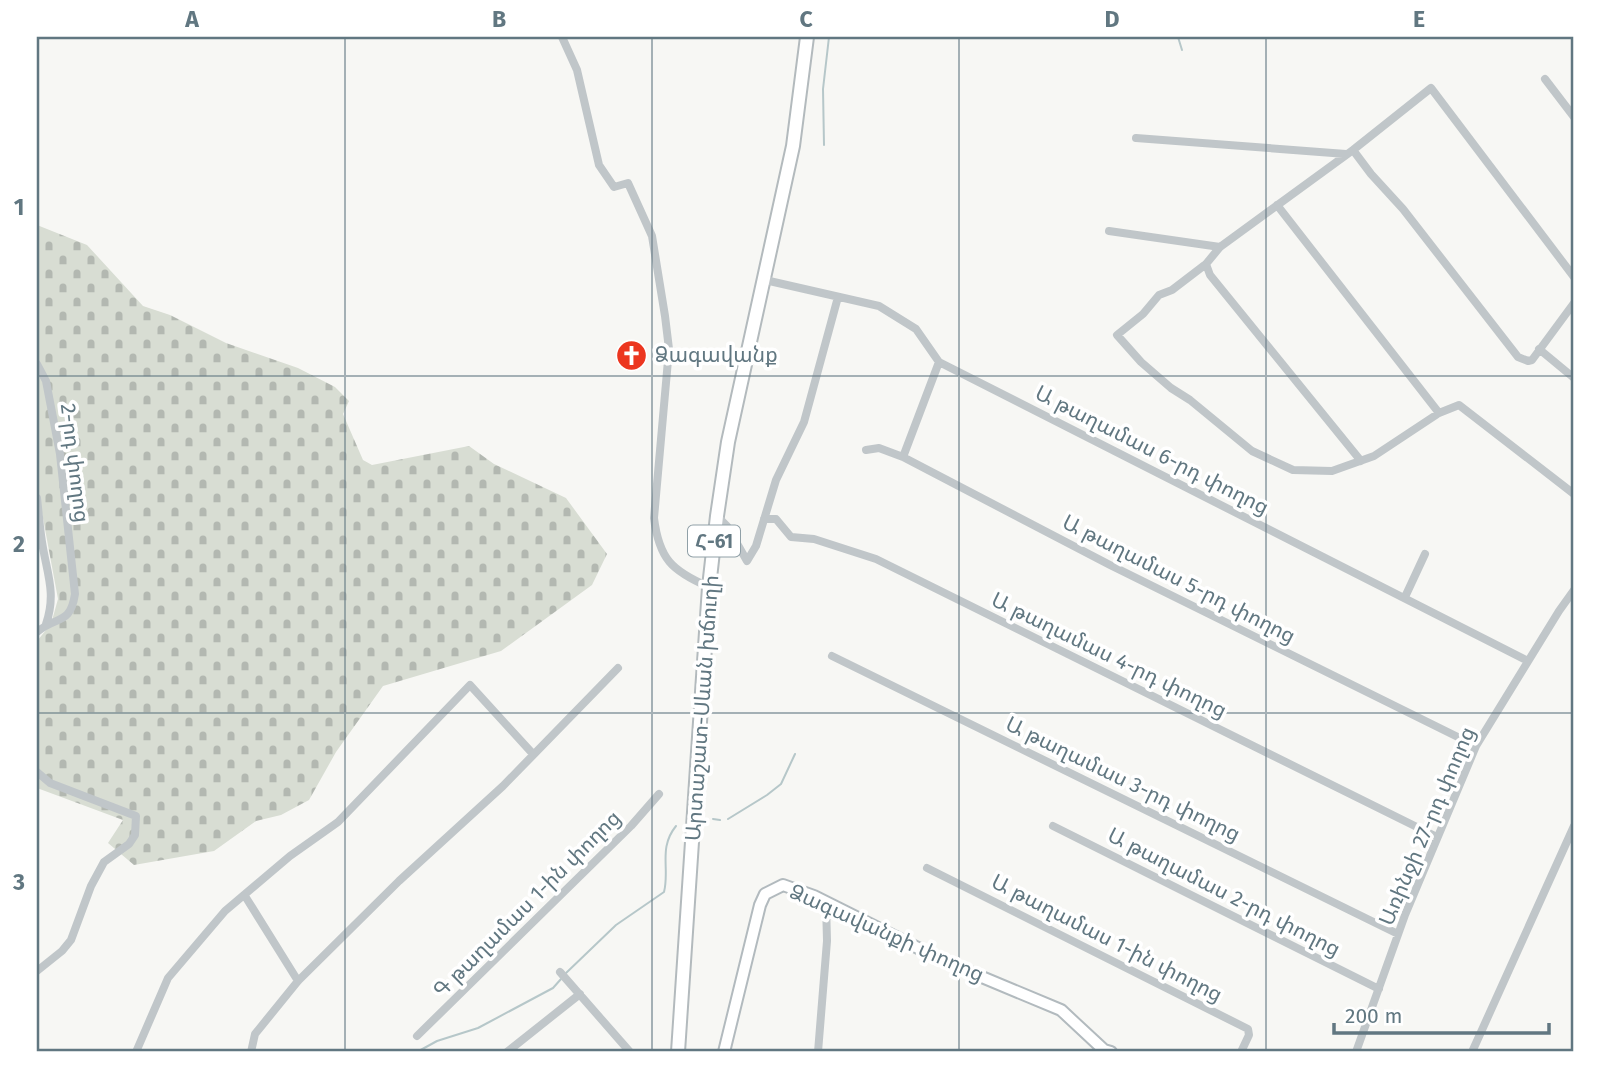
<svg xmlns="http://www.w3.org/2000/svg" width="1611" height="1089" font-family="'Fira Sans','Noto Sans Armenian',sans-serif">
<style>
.cemetery{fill:url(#cemetery-stones)}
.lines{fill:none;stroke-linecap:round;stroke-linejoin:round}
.stream{stroke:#b6c7c9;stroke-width:2}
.secondary-casing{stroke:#b2babe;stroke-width:14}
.primary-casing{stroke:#b3babd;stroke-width:16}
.street{stroke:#c0c6c9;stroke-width:8}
.secondary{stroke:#fff;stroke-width:10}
.primary{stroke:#fff;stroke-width:12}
.grid{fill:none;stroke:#617781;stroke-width:2;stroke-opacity:0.55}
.labels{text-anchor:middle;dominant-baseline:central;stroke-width:7;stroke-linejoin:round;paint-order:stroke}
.shield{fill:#fff;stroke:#90a0a7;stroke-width:2}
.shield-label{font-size:19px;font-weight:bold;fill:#617781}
.poi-label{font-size:21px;fill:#617781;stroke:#fff;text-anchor:start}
.street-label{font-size:21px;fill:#617781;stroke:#fff}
.neatline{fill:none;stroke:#617781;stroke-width:2.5}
.grid-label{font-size:23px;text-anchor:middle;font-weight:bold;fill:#617781}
</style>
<defs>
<pattern id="cemetery-stones" width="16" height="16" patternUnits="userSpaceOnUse" patternTransform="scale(1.75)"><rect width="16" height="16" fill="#d8ddd3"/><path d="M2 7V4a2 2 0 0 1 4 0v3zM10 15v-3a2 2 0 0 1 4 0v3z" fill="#b3b8b1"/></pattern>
</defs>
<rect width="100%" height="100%" fill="#f7f7f4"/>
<path class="cemetery" d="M37,225L87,245L143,306L170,315L226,343L298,368L335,387L349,401L343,414L363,460L372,465L469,446L494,464L566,498L607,554L592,585L501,651L383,686L336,752L309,800L281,815L256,821L214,851L134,865L108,843L123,820L37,788V641L51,624L58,599L37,486Z"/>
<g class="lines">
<path class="stream" d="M1178,37L1182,50
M824,145L823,89L829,37
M713,819L720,820
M728,819L767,795L781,784L795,754
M565,974L616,925L664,892C670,869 658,848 676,826
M417,1052L437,1041L478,1028L553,988L561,979"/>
<defs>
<path id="secondary" d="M724,1052L760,905L765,894L783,885L814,896L946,962L1061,1010L1104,1050L1111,1052"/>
<path id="primary" d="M678,1052L709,587L717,516L728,442L793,146L807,37"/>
</defs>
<use href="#secondary" class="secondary-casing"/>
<use href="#primary" class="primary-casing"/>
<path class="street" d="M562,37L577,70L599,165L614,187L628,183L652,236L665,316L669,349L654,518C659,559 672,571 709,587
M1545,79L1574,117
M1136,138L1346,154
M1353,150L1371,174L1403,209L1518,357L1528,361L1532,360L1574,303
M1277,205L1439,413
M1109,231L1220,247
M1206,264L1210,275L1361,461
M1574,277L1431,88L1353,150L1220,247L1206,264L1172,290L1159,295L1143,314L1117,335L1141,362L1171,388L1190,400L1252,451L1293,470L1332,471L1374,456L1439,413L1459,405L1574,494
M765,280L879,306L916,329L939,362L1528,661
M1539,349L1574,378
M37,364L46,381L60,454L75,594C70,626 57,615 37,632
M866,450L879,448L903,457L1110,565L1476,746
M903,457L939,362
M37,498C39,515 40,532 43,548C48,576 56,595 46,624
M717,516L727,526L747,561L756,546L776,480L804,422L838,297
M764,519H776L791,537L814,539L876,559L1437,837
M1405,597L1425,554
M832,656L1398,934
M37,772L50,783L136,816L135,835L129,844L104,862L91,886L71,940L62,951L37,971
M1053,826L1379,989
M927,868L1248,1029L1249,1035L1241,1052
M245,896L298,981
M560,972L630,1052
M417,1036L631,826L659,794
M136,1052L168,978L225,911L290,856L338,822L470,685L533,754
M251,1052L255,1034L298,981L399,881L503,786L618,668
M507,1052L580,994
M818,1052L827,941L826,903
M1356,1052L1405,915L1476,746L1559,611L1574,590
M1472,1052L1574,826"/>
<use href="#secondary" class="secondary"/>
<use href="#primary" class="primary"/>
</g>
<path class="grid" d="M345,37V1052M652,37V1052M959,37V1052M1266,37V1052M37,376H1574M37,713H1574"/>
<defs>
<symbol id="church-disc" viewBox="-11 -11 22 22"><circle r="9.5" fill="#ec361f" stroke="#fff"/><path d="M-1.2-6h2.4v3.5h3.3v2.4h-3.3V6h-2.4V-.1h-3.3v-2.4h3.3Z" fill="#fff"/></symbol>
</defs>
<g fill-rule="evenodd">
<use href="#church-disc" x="614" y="338" width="35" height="35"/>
</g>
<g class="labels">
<rect class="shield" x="688" y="525.5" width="52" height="31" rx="5"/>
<g class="shield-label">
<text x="714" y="541">Հ-61</text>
</g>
<g class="poi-label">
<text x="655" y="355">Ձագավանք</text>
</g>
<g class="street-label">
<text transform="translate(1152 450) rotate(27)">Ա թաղամաս 6-րդ փողոց</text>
<text transform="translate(75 463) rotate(83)">2-րդ փողոց</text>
<text transform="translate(1179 579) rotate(27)">Ա թաղամաս 5-րդ փողոց</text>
<text transform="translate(1109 655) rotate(26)">Ա թաղամաս 4-րդ փողոց</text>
<text transform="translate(702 708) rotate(-86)">Արտաշատ-Սևան խճուղի</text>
<text transform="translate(1123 779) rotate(26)">Ա թաղամաս 3-րդ փողոց</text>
<text transform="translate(1427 826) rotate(-67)">Առինջի 27-րդ փողոց</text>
<text transform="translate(1224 892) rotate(27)">Ա թաղամաս 2-րդ փողոց</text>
<text transform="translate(527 904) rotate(-45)">Գ թաղամաս 1-ին փողոց</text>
<text transform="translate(887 933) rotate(24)">Ձագավանքի փողոց</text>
<text transform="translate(1107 938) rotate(27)">Ա թաղամաս 1-ին փողոց</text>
</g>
</g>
<rect width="1611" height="1089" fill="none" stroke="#ffffff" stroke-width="77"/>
<path d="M1334 1023v10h215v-10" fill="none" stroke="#617781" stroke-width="3.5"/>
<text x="1345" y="1023" font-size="21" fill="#617781" stroke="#ffffff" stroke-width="5" paint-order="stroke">200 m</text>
<rect x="38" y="38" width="1534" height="1012" class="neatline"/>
<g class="grid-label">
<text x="192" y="27">A</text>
<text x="499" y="27">B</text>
<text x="806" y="27">C</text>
<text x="1112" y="27">D</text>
<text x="1419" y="27">E</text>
<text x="19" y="215">1</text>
<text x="19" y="552">2</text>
<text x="19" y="890">3</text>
</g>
</svg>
